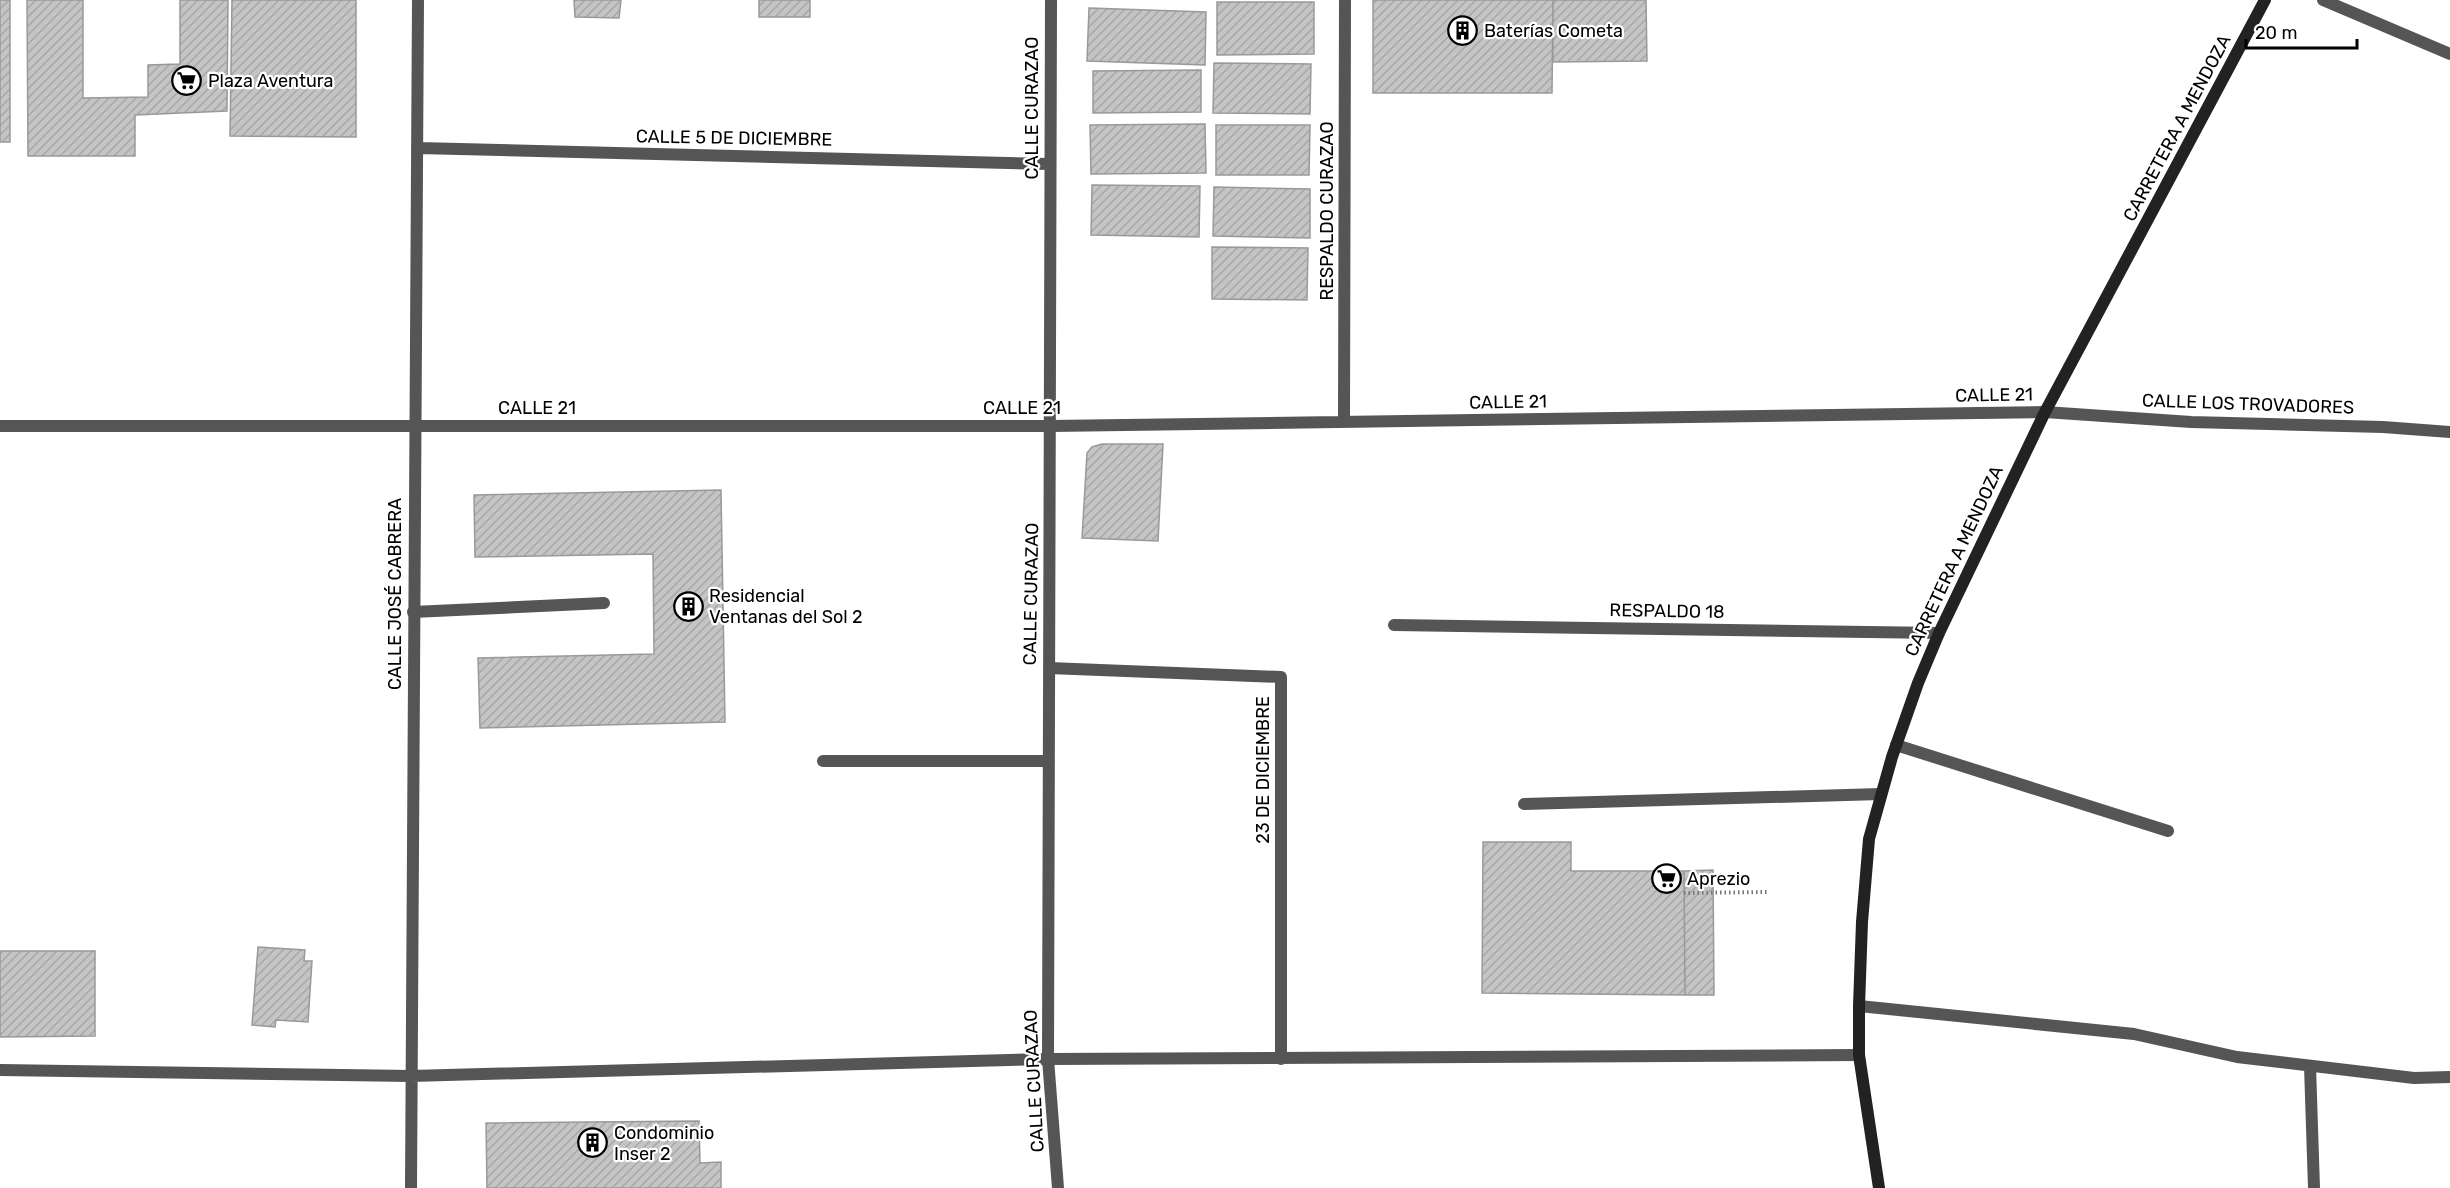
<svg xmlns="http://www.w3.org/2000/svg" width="2450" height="1188" font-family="Rubik,sans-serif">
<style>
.building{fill:url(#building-hatch);stroke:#999;stroke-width:1.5}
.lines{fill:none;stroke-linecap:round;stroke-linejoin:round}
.path{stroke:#777;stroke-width:4;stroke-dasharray:1.5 3;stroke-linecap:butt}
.lane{stroke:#555;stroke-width:12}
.street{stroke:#555;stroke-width:12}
.secondary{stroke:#222;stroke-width:12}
.labels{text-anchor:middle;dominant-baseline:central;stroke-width:4.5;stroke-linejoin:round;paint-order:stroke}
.poi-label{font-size:18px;fill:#000;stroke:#fff;text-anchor:start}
.street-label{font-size:18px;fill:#000;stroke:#fff}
</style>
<defs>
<pattern id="building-hatch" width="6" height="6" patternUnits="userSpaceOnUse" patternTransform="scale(1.5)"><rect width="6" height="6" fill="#c4c4c4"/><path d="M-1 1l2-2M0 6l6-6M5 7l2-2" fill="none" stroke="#a7a7a7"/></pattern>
</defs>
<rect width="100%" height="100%" fill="#fff"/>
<path class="building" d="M0,0H10V142H0Z
M27,0H83V98L148,97V65L180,64V0H228L227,111L135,115V156H28Z
M232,0H356V137L230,136Z
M574,0H621L619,18L575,17Z
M759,0H810V17H759Z
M1373,0H1553L1552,93H1373Z
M1553,0H1646L1647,61L1553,62Z
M1217,2H1314V54L1217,55Z
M1089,8L1206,12L1205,65L1087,61Z
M1214,63L1311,64L1310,114L1213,113Z
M1201,70V112L1093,113V71Z
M1205,124L1206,173L1091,174L1090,125Z
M1216,125H1310L1309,175H1216Z
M1092,185L1200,186L1199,237L1091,235Z
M1214,187L1310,189V238L1213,236Z
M1212,247L1308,248L1307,300L1212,299Z
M1102,444H1163L1158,541L1082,538L1087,453L1092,447Z
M721,490L725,722L480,728L478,658L654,654L653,554L475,557L474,495Z
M1483,842H1571V871H1684L1685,995L1482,993Z
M1713,870L1714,995H1685L1684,871Z
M258,947L305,950L304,961H312L308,1022L276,1020L275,1027L252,1025Z
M0,951H95V1036L0,1037Z
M699,1121L700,1163L721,1162V1188H487L486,1123Z"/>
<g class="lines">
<path class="path" d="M1684,893L1767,892"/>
<path class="lane" d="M413,612L604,603
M1524,804L1881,794"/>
<path class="street" d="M1051,0L1048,1059L1058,1188
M2323,0L2450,54
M418,148L1049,164
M1344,422L1345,0
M0,426H1051L2045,412L2191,422L2383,427L2450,432
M1394,625L1939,633
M1049,668L1281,677V1059
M1896,745L2168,831
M823,761H1049
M1859,1006L2134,1034L2237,1057L2414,1078L2450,1077
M2310,1066L2314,1188
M0,1070L411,1076L1048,1059L1859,1055
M411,1188L418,0"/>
<path class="secondary" d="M1879,1188L1859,1055V1006L1862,922L1869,839L1892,757L1918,683L1939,633L2045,412L2265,0"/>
</g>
<defs>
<symbol id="building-ring" viewBox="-11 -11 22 22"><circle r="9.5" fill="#fff" stroke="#000" stroke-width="1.5"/><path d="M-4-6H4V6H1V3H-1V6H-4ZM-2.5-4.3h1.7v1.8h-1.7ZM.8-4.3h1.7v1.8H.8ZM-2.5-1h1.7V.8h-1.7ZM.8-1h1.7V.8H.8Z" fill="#000"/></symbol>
<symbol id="supermarket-ring" viewBox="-11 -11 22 22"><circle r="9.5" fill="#fff" stroke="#000" stroke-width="1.5"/><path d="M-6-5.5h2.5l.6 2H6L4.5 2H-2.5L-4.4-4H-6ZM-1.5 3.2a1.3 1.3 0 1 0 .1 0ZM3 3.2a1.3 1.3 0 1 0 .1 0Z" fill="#000"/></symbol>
</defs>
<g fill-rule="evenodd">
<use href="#building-ring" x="1446" y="14" width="33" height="33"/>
<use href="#supermarket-ring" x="170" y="64" width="33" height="33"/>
<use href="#building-ring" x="672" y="590" width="33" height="33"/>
<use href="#supermarket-ring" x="1650" y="862" width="33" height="33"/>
<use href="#building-ring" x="576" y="1126" width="33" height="33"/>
</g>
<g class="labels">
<g class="poi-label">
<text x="1484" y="31">Baterías Cometa</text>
<text x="208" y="81">Plaza Aventura</text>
<text x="709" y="596">Residencial<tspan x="709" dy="21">Ventanas del Sol 2</tspan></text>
<text x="1687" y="879">Aprezio</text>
<text x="614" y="1133">Condominio<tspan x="614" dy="21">Inser 2</tspan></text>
</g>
<g class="street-label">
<text transform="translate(1032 108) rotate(-90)">CALLE CURAZAO</text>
<text transform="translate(2177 128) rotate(-62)">CARRETERA A MENDOZA</text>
<text transform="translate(734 138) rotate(1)">CALLE 5 DE DICIEMBRE</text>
<text transform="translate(1327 211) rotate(-90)">RESPALDO CURAZAO</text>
<text transform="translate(1994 395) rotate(-1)">CALLE 21</text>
<text transform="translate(1508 402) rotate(-1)">CALLE 21</text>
<text transform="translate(2248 404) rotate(2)">CALLE LOS TROVADORES</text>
<text x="537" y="408">CALLE 21</text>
<text x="1022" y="408">CALLE 21</text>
<text transform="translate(1954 561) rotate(-65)">CARRETERA A MENDOZA</text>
<text transform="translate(395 594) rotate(-90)">CALLE JOSÉ CABRERA</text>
<text transform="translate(1031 594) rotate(-89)">CALLE CURAZAO</text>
<text transform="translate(1667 611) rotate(1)">RESPALDO 18</text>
<text transform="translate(1263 770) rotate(-90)">23 DE DICIEMBRE</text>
<text transform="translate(1034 1081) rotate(-93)">CALLE CURAZAO</text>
</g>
</g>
<path d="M2246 39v9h111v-9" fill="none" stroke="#000000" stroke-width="3"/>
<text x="2255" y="39" font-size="18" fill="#000000" stroke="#ffffff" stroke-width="4.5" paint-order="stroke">20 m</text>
</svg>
